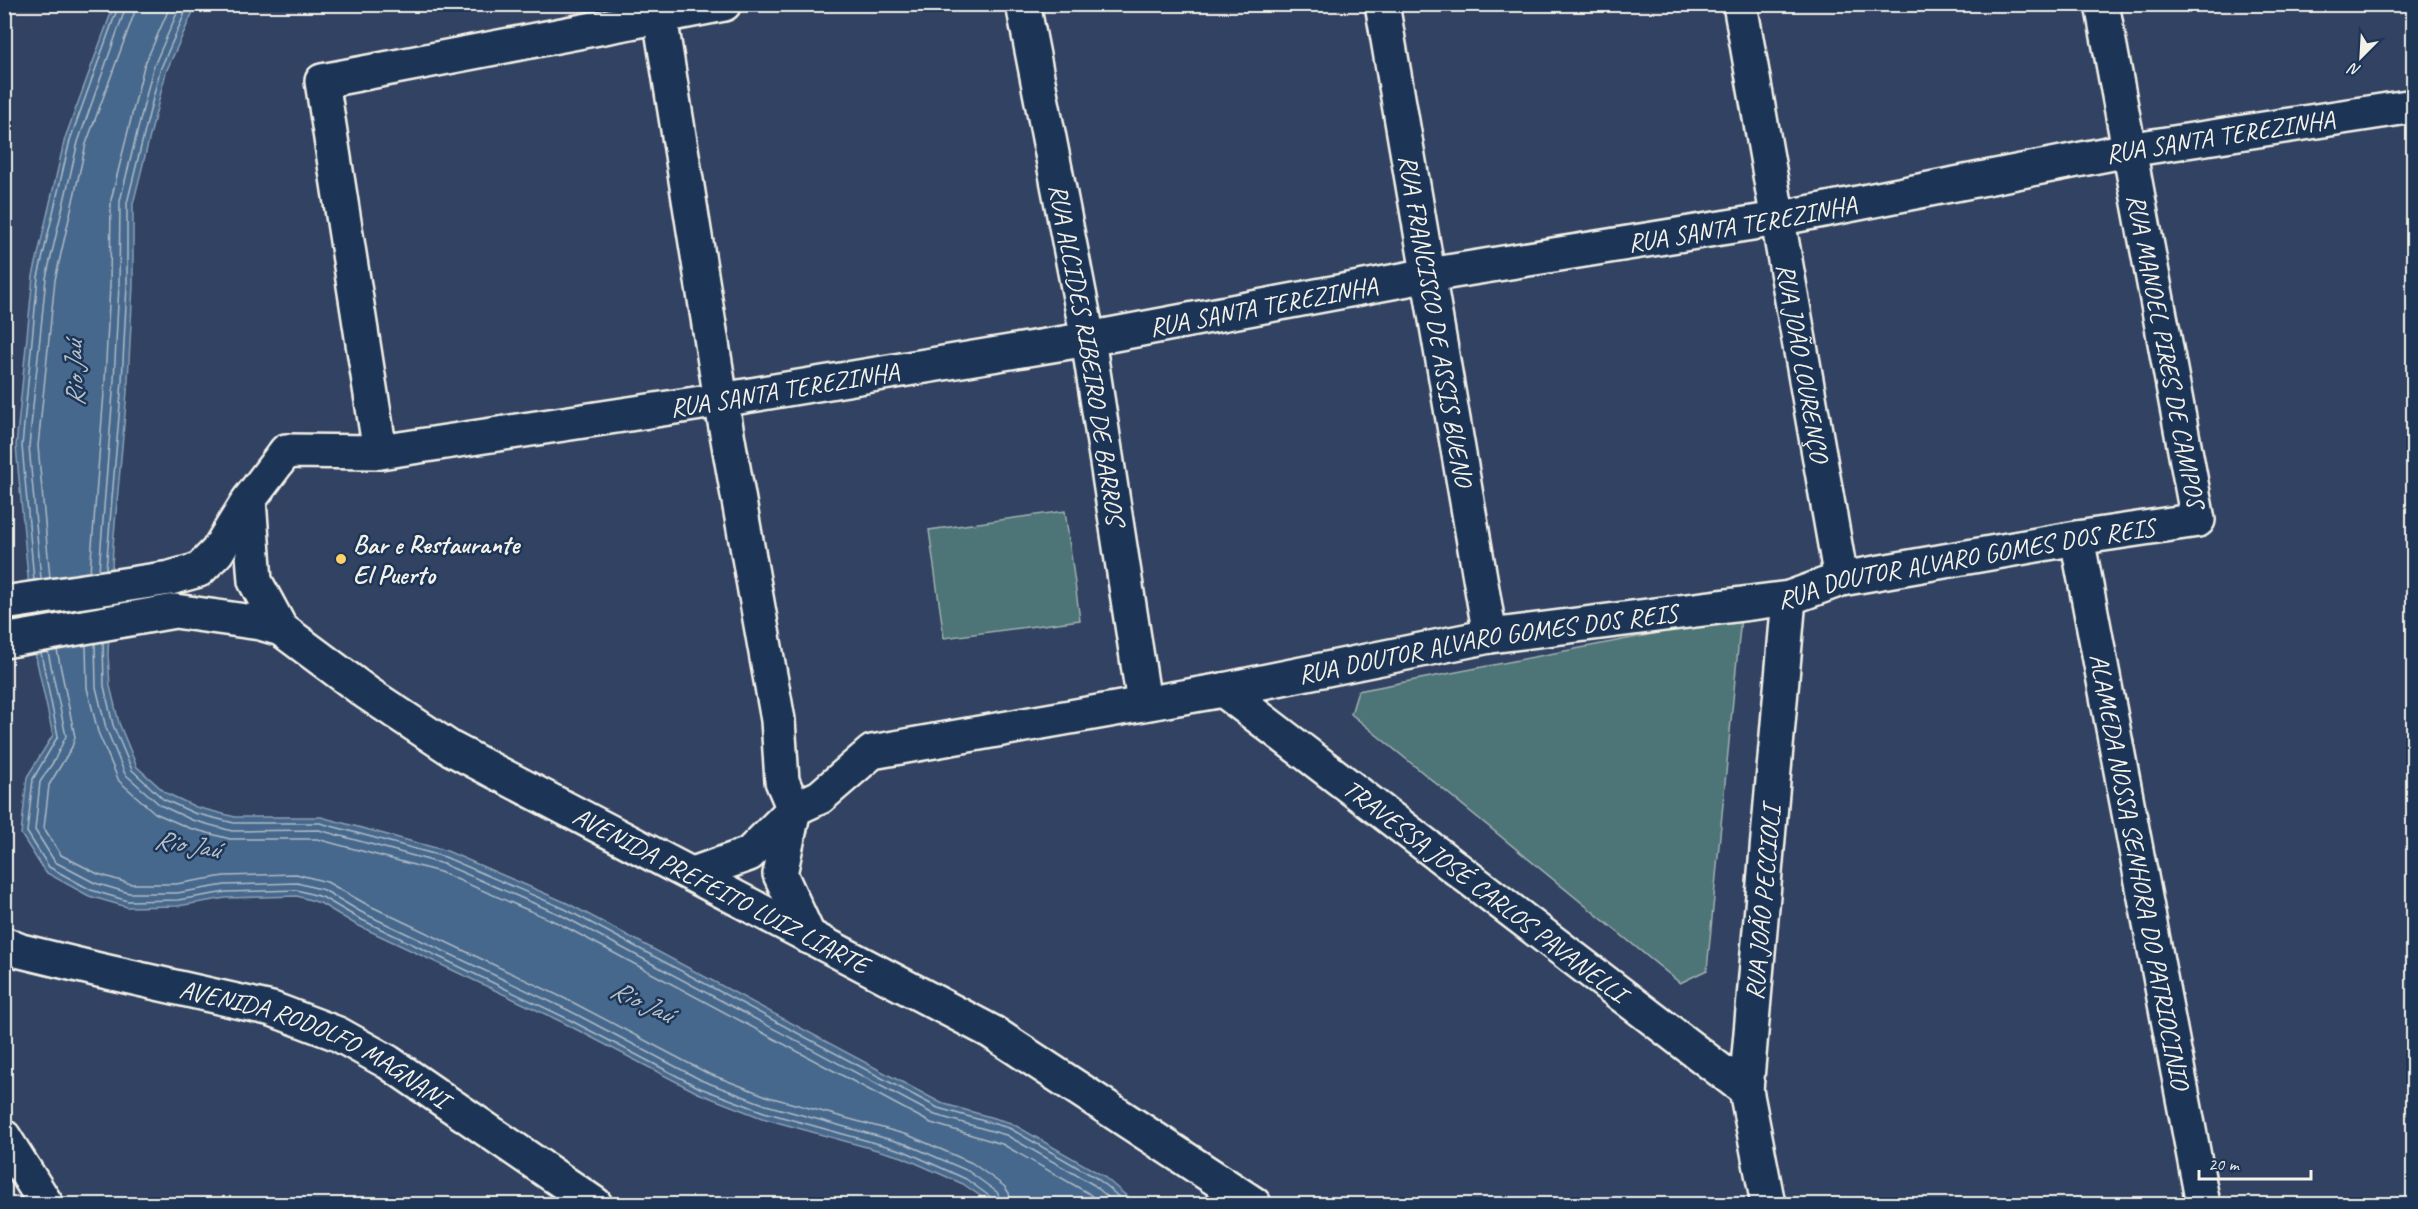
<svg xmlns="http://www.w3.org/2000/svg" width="2418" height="1209" font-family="Caveat,sans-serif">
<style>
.green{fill:#4e7477;stroke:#a1b2b0;stroke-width:1.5}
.water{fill:#46688d;stroke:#8c9fb1;stroke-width:1.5}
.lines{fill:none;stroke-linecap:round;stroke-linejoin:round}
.shore{stroke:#aebac4;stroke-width:1.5}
.street-casing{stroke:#f4f1e8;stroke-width:38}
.street{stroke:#1d3557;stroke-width:33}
.poi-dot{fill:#ffd166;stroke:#1d3557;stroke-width:2}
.labels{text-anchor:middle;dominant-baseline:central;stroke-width:5;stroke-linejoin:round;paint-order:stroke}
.street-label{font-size:26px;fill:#f4f1e8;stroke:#1d3557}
.poi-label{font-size:26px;font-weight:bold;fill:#f4f1e8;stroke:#1d3557;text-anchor:start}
.water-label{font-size:27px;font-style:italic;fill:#b7c1c8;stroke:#1d3557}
</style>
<rect width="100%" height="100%" fill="#324263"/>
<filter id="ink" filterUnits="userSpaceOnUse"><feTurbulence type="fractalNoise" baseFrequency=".0167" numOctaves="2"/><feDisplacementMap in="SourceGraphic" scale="12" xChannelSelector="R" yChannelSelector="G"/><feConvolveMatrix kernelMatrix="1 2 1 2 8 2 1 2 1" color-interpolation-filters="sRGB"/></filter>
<g filter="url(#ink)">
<path class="green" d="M1065,511L1080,620L944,638L929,530Z
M1741,617L1707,970L1680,983L1351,714L1358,691Z"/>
<path class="water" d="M114,5H196L166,72L133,204V285L128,381L113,546L108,654L110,686L119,723L137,767L166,793L196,807L235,817H321L447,851L567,903L941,1103L1011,1123L1102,1175L1136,1204H992L963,1184L902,1157L762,1118L698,1093L562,1022L355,924L320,903L297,896L226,898L178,906L127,907L89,896L45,872L21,834L27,777L53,735L35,653L16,446L33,276L65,138Z"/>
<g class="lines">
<path class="shore" d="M106,569L122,381L127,285V203L160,70L189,4
M99,571L114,380L119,285L120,201L153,68L181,4
M90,572L105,380L110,285L111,200L144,66L171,4
M50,578L38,446L55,280L86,144L134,14L136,4
M41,579L29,446L46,278L78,142L127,4
M34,580L22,446L38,277L70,140L119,4
M103,642L104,686L113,725L132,770L163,799L194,813L234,823H320L445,857L565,909L938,1108L1009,1128L1098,1179L1127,1204
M95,643L96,687L106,728L125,774L160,805L192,820L232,831L319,830L443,864L561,915L935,1115L1006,1135L1094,1185L1116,1204
M86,645L87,688L98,732L119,781L155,813L189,828L230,839H317L440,872L558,923L931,1123L1002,1144L1088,1193L1102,1204
M57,650L75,737L72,747L49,785L44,828L61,855L98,874L131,884H176L224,876L296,874L327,882L366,904L572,1002L707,1073L769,1097L908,1135L972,1163L1004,1186L1009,1193L1011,1204
M48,652L66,736L54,761L40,782L35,830L55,862L95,883L129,893H177L225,885L297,883L324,890L361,912L568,1010L703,1081L766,1105L906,1144L968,1171L997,1192L1002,1204
M41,653L58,736L33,779L27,832L49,867L91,890L128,901L178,900L226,892L297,890L322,897L358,918L564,1017L700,1088L764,1112L904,1151L966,1179L992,1198L994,1204"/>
<defs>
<g id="street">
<path d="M658,4L721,400L778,720L782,781L794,809L780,874L809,937"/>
<path id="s1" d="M1023,4L1088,339L1144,703"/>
<path id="s2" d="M1382,4L1490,636"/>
<path id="s3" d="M1740,4L1841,579"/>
<path d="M380,452L322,81L724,4"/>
<path d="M249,500L255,581L281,629"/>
<path id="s4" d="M2077,538L2203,1204"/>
<path id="s5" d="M4,603L170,578L199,570L217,552L249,500L286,451L380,452L721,400L1088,339L1429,275L1777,219L2128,150L2414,106"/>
<path id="s6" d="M4,641L175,611L260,623L281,629L367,693L450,748L992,1032L1254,1204"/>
<path id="s7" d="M1223,690L1746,1090"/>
<path id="s8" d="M693,874L749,854L794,809L820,797L872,752L1223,690L1490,636L1789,598L1841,579L2077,538L2198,520L2102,4"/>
<path id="s9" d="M4,944L21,951L99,970L272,1009L338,1034L388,1062L595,1204"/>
<path d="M4,1137L46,1204"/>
<path id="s10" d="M1768,1204L1746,1090L1789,598"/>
</g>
</defs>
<use href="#street" class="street-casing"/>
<use href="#street" class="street"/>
</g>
</g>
<circle class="poi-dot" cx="341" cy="559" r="6"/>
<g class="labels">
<g class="street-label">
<text stroke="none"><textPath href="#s5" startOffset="2307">RUA SANTA TEREZINHA</textPath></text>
<text stroke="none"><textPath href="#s5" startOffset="1821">RUA SANTA TEREZINHA</textPath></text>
<text stroke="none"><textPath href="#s5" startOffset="1335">RUA SANTA TEREZINHA</textPath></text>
<text stroke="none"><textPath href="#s2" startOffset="321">RUA FRANCISCO DE ASSIS BUENO</textPath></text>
<text transform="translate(2166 351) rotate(79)">RUA MANOEL PIRES DE CAMPOS</text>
<text stroke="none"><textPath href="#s1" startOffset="356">RUA ALCIDES RIBEIRO DE BARROS</textPath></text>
<text stroke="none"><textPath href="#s3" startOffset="364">RUA JOÃO LOURENÇO</textPath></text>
<text stroke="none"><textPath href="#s5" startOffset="849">RUA SANTA TEREZINHA</textPath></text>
<text stroke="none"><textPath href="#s8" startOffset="1332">RUA DOUTOR ALVARO GOMES DOS REIS</textPath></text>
<text stroke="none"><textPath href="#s8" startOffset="846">RUA DOUTOR ALVARO GOMES DOS REIS</textPath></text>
<text stroke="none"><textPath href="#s4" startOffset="339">ALAMEDA NOSSA SENHORA DO PATRIOCINIO</textPath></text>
<text stroke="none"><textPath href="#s6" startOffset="794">AVENIDA PREFEITO LUIZ LIARTE</textPath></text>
<text stroke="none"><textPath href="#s7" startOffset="330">TRAVESSA JOSÉ CARLOS PAVANELLI</textPath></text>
<text stroke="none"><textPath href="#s10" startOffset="304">RUA JOÃO PECCIOLI</textPath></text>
<text stroke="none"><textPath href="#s9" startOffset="328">AVENIDA RODOLFO MAGNANI</textPath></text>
</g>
<g class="poi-label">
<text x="353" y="544">Bar e Restaurante<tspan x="353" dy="30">El Puerto</tspan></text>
</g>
<g class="water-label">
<text transform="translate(74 374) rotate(-92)">Rio Jaú</text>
<text transform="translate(187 844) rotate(9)">Rio Jaú</text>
<text transform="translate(642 1001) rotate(25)">Rio Jaú</text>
</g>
</g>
<rect width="2418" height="1209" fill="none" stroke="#1d3557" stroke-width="24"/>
<rect x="12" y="12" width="2394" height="1185" fill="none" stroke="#f4f1e8" stroke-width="2" filter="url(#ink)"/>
<g transform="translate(2361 57) rotate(204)" stroke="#1d3557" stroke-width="4.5" paint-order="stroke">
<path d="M0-4.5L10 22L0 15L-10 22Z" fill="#f4f1e8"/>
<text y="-9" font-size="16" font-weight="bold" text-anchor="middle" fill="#f4f1e8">N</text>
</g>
<path d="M2199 1170v9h112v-9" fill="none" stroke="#f4f1e8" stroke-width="3"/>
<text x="2208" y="1170" font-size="18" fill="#f4f1e8" stroke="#1d3557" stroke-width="4.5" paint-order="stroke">20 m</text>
</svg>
